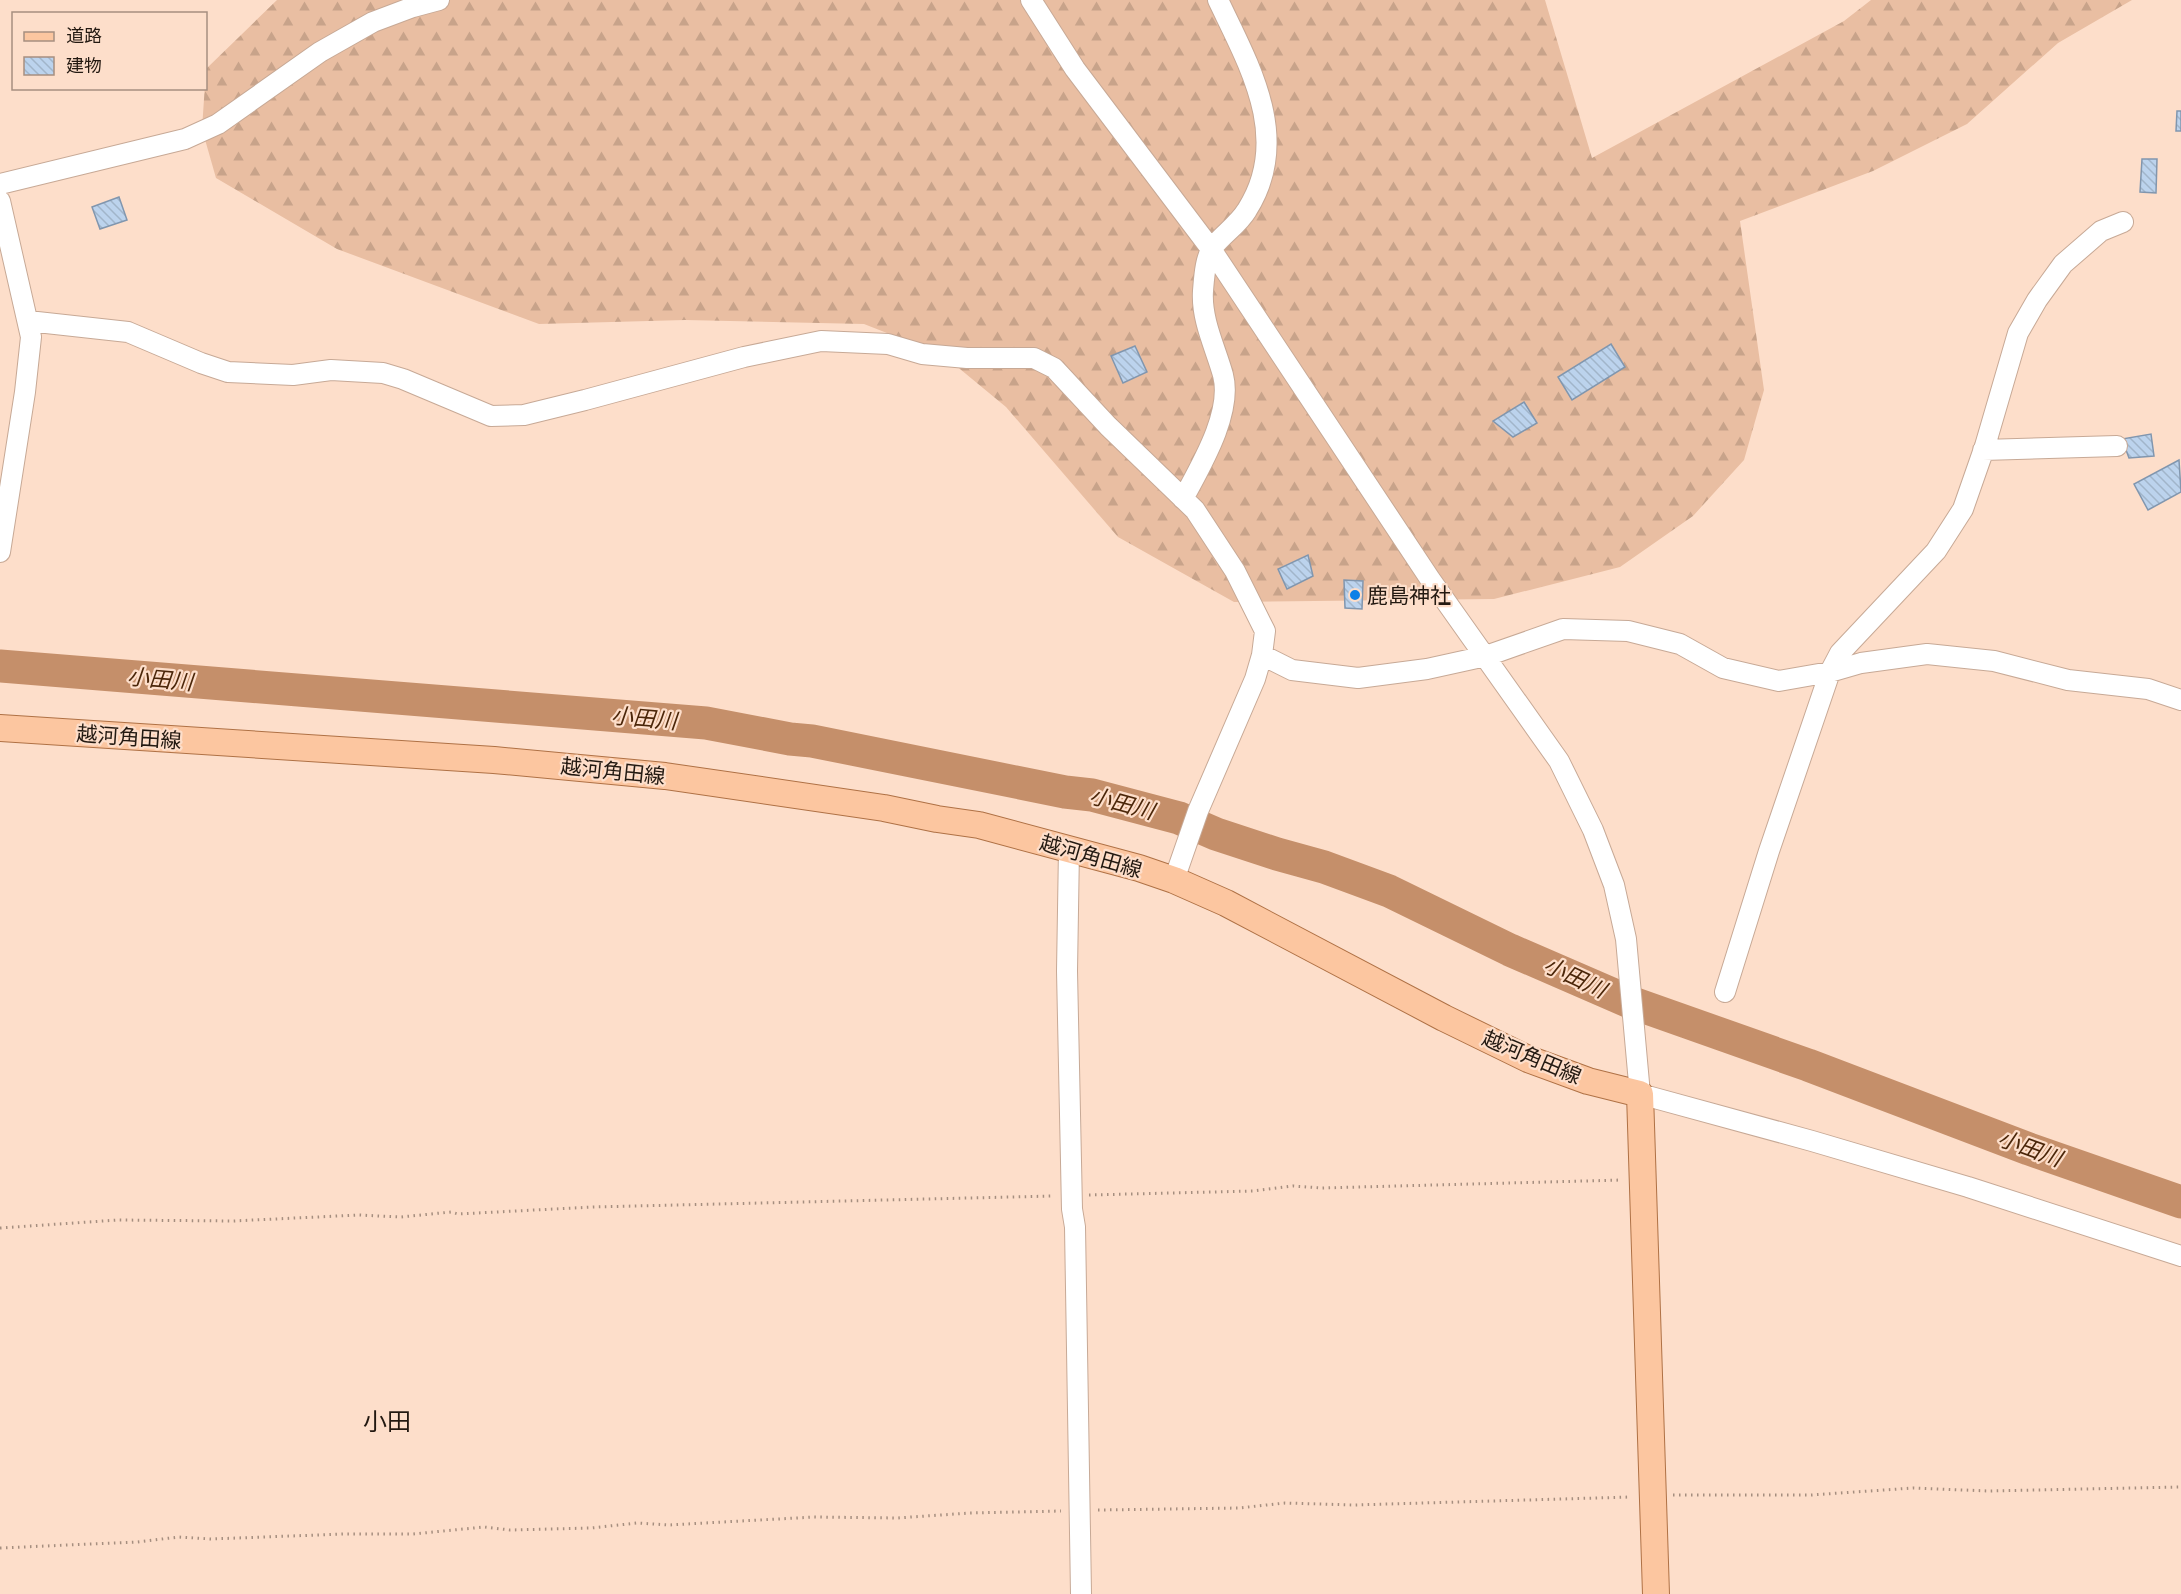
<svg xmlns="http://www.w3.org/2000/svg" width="2181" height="1594" font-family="Inter,'Noto Sans JP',sans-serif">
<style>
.forest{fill:url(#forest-firs)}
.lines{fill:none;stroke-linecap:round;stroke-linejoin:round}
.river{stroke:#c58f6a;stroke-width:33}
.building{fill:url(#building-back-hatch);stroke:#8196ae;stroke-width:1.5}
.minor-casing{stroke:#c7a996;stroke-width:22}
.major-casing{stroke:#af7145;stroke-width:28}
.path{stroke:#a58e7f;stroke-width:3;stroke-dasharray:1.5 4.5;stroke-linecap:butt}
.minor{stroke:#fff;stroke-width:20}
.major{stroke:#fcc6a0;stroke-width:26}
.poi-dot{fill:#0d80e7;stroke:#fddeca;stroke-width:2}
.labels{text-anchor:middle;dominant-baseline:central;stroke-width:4.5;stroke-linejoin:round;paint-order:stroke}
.poi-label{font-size:21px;fill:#231911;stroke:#fddeca;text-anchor:start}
.street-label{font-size:21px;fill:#231911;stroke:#fddeca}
.water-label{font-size:22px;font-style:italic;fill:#4b2609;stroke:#fddeca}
.quarter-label{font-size:24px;fill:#231911;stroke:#fddeca}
</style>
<defs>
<pattern id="forest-firs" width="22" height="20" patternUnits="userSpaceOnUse" patternTransform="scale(1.5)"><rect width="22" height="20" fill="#e9bea2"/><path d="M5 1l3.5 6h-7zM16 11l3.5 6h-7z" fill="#c8a38a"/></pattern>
<pattern id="building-back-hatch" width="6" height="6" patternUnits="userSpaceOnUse" patternTransform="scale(1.5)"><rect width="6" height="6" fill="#bcd3ed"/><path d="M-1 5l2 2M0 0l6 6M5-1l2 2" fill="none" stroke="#a1b5ca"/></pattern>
</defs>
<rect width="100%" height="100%" fill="#fddeca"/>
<path class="forest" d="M277,0H1545L1592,158L1844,21L1871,0H2132L2058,43L1967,124L1873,171L1740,221L1764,390L1744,460L1693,516L1620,567L1494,599L1234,602L1118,537L1006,407L943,355L864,324L685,320L539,324L337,249L216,178L202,129L206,69Z"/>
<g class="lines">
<path class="river" d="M0,666L706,723L790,739L812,741L1065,792L1092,795L1179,818L1216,834L1277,854L1324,867L1389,891L1510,950L1630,1002L1808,1065L2029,1149L2181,1202"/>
</g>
<path class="building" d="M2177,111H2181V131H2176Z
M2142,159H2157L2156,193L2140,192Z
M119,197L127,220L100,229L92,207Z
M1611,344L1625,367L1572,400L1558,377Z
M1135,346L1147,372L1123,383L1111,356Z
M1524,402L1537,423L1513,437L1493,421Z
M2151,434L2154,456L2129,458L2122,439Z
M2179,460L2181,492L2148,510L2134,484Z
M1308,555L1313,576L1287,589L1278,569Z
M1344,580L1363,581L1362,609L1345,608Z"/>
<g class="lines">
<defs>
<path id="minor" d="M1031,0L1075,69L1211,249L1430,579L1559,761L1593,830L1614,885L1626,939L1640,1094L1812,1141L1968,1187L2181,1256
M0,184L185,139L218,124L320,52L373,22L413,7L439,0
M0,201L31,337L25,392L0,552
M28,321L128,332L201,363L228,372L293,375L331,370L383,373L403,379L491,416L524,415L585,400L744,357L821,341L888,344L922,354L967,358H1034L1054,368L1108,426L1195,510L1235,571L1265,631L1262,655L1255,679L1198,811L1174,880
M1983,450L2117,446
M1183,499C1200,467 1233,413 1223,375C1216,349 1201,320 1203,291C1204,279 1205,257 1213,247C1223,234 1238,225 1247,210C1292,139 1250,67 1218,0
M1262,655L1292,670L1358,678L1427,669L1486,656L1563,629L1628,631L1680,644L1723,668L1779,681L1830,672L1861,663L1927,654L1994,661L2068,680L2148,689L2181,700
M1069,849L1067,971L1072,1209L1075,1227L1081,1594
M1725,992L1769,851L1830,672L1840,653L1936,551L1963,509L1985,446L2018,333L2037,300L2063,264L2101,231L2123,222"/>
<path id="major" d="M0,728L494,760L665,776L884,808L937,819L979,825L1139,868L1174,880L1226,903L1444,1018L1528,1059L1588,1081L1640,1094L1656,1594"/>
</defs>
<use href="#minor" class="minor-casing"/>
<use href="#major" class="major-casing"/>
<path class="path" d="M1089,1195L1253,1191L1293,1186L1322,1188L1622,1180
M0,1228L118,1220L233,1221L359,1215L401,1217L451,1212L458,1214L593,1207L1053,1196
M1673,1495H1811L1913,1488L1989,1491L2181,1487
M1098,1510L1239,1508L1285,1503L1354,1505L1631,1497
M0,1548L137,1542L179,1537L211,1539L344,1534H413L484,1527L510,1530L591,1528L637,1523L669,1525L814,1517L897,1518L970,1513L1061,1511"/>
<use href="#minor" class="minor"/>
<use href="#major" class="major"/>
</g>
<circle class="poi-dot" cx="1355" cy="595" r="6"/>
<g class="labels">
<g class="poi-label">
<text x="1367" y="595">鹿島神社</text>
</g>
<g class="street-label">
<text transform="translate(129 737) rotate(4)">越河角田線</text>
<text transform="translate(613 771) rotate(6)">越河角田線</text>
<text transform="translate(1091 856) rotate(16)">越河角田線</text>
<text transform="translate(1532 1057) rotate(23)">越河角田線</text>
</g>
<g class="water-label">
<text transform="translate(160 679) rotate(5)">小田川</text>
<text transform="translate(644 718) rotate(5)">小田川</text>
<text transform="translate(1122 803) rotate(15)">小田川</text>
<text transform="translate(1575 977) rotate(25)">小田川</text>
<text transform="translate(2030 1148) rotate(20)">小田川</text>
</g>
<g class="quarter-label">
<text x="387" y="1421">小田</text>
</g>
</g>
<rect x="12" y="12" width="195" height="78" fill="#fddeca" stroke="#a68f80" stroke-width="1.5"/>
<rect x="24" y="32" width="30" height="9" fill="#fcc6a0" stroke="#a68f80" stroke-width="1.5"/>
<text x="66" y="42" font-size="18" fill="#231911">道路</text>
<rect x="24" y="57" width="30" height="18" fill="url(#building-back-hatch)" stroke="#a68f80" stroke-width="1.5"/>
<text x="66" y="72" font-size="18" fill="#231911">建物</text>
</svg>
